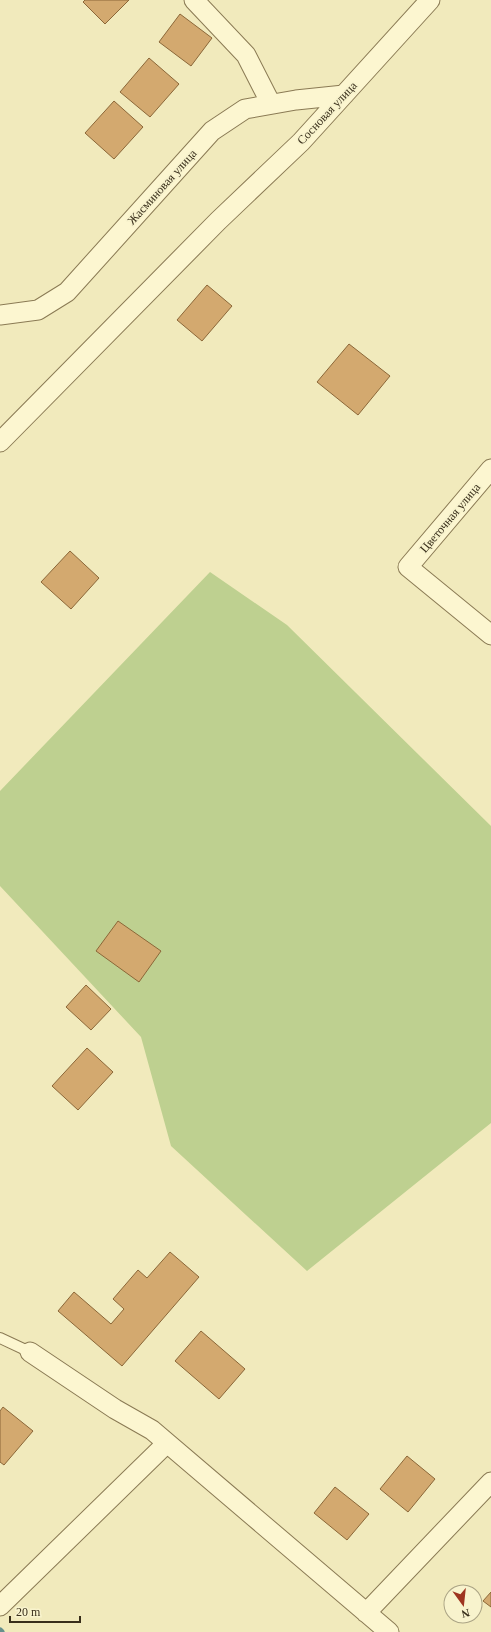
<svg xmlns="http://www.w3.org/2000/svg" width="491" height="1632" font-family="'Times New Roman',serif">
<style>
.green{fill:#bed090}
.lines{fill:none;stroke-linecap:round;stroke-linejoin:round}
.stream{stroke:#67908d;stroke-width:7}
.building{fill:#d3a96f;stroke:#8b6738}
.lane-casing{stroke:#8a7a54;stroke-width:12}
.street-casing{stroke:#8a7a54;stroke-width:21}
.lane{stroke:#fcf6d0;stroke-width:10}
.street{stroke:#fcf6d0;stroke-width:19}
.labels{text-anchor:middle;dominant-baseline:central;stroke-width:3.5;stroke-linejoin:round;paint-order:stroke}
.street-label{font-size:12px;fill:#382e1a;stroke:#f8f3cd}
</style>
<rect width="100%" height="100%" fill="#f1eabc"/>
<path class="green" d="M210,572L287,625L491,826V1123L307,1271L171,1146L141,1037L0,886V791Z"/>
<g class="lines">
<path class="stream" d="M0,1631L1,1632"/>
</g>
<path class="building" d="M85,0H129L105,24L83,2Z
M180,14L212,38L191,66L159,42Z
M149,58L179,84L150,117L120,92Z
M114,101L143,127L114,159L85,133Z
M207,285L232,306L202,341L177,320Z
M349,344L390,376L358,415L317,382Z
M70,551L99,578L71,609L41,582Z
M118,921L161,951L139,982L96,951Z
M86,985L111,1009L91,1030L66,1007Z
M87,1048L113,1072L78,1110L52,1086Z
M170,1252L199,1277L122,1366L58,1311L74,1292L111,1324L124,1309L113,1299L138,1270L147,1278Z
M201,1331L245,1369L219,1399L175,1361Z
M3,1407L33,1431L4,1465L0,1462V1411Z
M407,1456L435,1479L408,1512L380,1489Z
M335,1487L369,1514L347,1540L314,1513Z
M491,1592V1607L483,1601Z"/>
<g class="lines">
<defs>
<path id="lane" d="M0,1338L30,1352"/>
<path id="street" d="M194,0L246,55L271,104
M0,315L38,310L67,292L212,131L245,109L296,100L344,95
M0,442L218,221L301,142L430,0
M491,469L408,567L491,635
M30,1352L115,1409L152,1430L389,1632
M0,1606L167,1443
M366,1613L491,1482"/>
</defs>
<use href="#lane" class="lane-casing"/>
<use href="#street" class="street-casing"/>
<use href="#lane" class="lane"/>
<use href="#street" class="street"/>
</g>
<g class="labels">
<g class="street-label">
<text transform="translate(327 113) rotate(-47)">Сосновая улица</text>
<text transform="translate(162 187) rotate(-48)">Жасминовая улица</text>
<text transform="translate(450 518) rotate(-50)">Цветочная улица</text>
</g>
</g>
<g transform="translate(463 1604) rotate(165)"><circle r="19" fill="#f8f3cd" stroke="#aba485"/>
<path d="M0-3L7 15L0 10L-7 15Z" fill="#9e341f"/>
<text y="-6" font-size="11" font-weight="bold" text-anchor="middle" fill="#382e1a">N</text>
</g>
<path d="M10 1616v6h70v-6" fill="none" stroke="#382e1a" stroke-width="2"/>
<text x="16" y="1616" font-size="12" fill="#382e1a" stroke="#f8f3cd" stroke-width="3" paint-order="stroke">20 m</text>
</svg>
